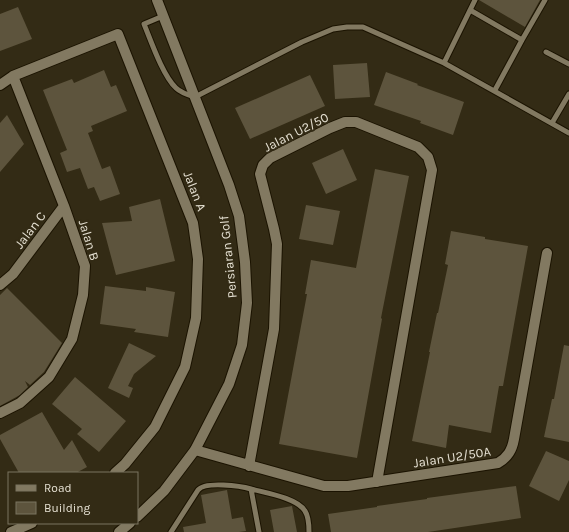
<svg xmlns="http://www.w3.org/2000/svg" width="569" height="532" font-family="Karla,sans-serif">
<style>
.building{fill:#5d543d}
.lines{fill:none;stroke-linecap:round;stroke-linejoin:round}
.lane-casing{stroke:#1b1301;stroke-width:7}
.street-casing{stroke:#1b1301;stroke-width:12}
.secondary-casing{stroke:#1b1301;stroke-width:12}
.lane{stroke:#827961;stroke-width:5}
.street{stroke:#827961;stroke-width:10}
.secondary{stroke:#827961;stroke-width:10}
.labels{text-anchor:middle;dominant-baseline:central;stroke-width:4;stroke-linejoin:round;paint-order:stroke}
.street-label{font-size:13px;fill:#e6e1d3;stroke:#332b15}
</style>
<rect width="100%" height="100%" fill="#332b15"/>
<path class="building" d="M479,0H540L525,27Z
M18,7L32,39L0,51V14Z
M367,63L370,97L335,99L333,65Z
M104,70L111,87L116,85L127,111L91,126L93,131L88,133L102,169L110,166L120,194L100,201L94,187L88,189L80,168L67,172L60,153L67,150L43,90L72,79L74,83Z
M386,72L418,84L417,85L464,102L453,135L420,123L421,121L374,105Z
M310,75L325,106L250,139L235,108Z
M7,115L24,144L0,172V123Z
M343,149L357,180L326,194L312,163Z
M375,169L409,176L381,318L382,319L357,458L279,444L307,294H305L311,260L356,268Z
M160,199L175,261L116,275L102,223L132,221L129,207Z
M306,205L340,211L333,245L299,239Z
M451,231L485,237V239L528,246L503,386H499L491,433L449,425L446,448L412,441L430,352H429L437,313H438L448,265L445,264Z
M105,286L146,291V287L175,292L168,337L134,332L136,329L100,324Z
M7,288L62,343L44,372L30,385L25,381L28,387L20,395L0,406V295Z
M129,343L156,356L134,374L128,386L133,388L129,398L108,388Z
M564,345L569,346V442L544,437L552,399H554Z
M75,377L126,421L99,452L77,434L82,429L52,404Z
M42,412L64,450L72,440L87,467L76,473H19L0,439V435Z
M546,451L569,461V480L559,501L529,486Z
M516,486L521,518L428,532H331L328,514L377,507V506L427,499V498Z
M227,490L232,519L243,517L246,531L239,532H184L183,527L206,523L201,495Z
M292,506L297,532H274L270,510Z"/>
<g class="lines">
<defs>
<path id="lane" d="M470,10L522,40
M163,16L144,24C151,41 163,76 176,88C181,93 188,95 195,97L302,42L333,29L347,27H363L444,63L569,133
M546,52L569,64
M444,63L475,0
M495,90L522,40L545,0
M552,123L569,94
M251,489C266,493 297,498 305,511C309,517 309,525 309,532
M171,532L198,490C205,481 241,486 251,489L259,532"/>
<path id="street" d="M0,85L13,76L118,34L193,223L198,259L196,318L185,367L155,427L125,464L115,473
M0,285L13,274L64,206
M0,413L20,403L49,377L72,339L83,295L85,266L64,206L13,76
M195,450L324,486H348L498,463C508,457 512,450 514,439L547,253
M249,466L274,329L277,244L274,229L260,174L263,165L270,158L330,128L345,122H356L418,147L428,157L432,170L377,482
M11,532L32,523"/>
<path id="secondary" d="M137,517L164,491L195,450L229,384L242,345L247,303L245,262L239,216L229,185L157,0
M119,532L130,523"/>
</defs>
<use href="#lane" class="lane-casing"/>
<use href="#street" class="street-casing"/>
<use href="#secondary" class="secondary-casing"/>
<use href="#lane" class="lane"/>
<use href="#street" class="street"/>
<use href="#secondary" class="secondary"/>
</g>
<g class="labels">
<g class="street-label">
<text transform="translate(296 132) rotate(-27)">Jalan U2/50</text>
<text transform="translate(195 191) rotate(69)">Jalan A</text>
<text transform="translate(30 230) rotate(-53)">Jalan C</text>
<text transform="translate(89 240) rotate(73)">Jalan B</text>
<text transform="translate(228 257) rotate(-96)">Persiaran Golf</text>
<text transform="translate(452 457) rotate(-9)">Jalan U2/50A</text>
</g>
</g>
<rect x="8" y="472" width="130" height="52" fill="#332b15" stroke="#7b7461"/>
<rect x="16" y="485" width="20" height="6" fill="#827961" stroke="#7b7461"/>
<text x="44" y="492" font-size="12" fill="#e6e1d3">Road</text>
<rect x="16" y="502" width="20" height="12" fill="#5d543d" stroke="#7b7461"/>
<text x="44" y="512" font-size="12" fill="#e6e1d3">Building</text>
</svg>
